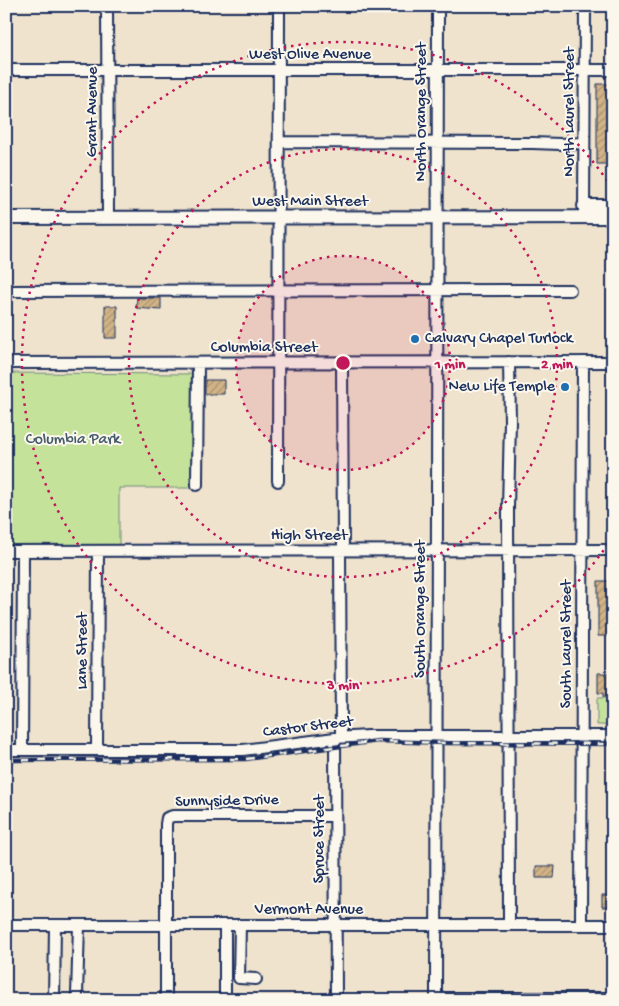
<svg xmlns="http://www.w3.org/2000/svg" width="619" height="1006" font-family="'Gochi Hand',sans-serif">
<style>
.park{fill:#c4e29a;stroke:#70887c}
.building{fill:url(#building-hatch);stroke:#1b2f5e}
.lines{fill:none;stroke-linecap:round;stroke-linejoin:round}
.minor-casing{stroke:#1b2f5e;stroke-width:14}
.major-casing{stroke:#1b2f5e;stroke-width:16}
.minor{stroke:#fbf7ec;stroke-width:10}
.major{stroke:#fbf7ec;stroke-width:12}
.rail-casing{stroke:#1b2f5e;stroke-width:4.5}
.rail{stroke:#fbf7ec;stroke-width:2.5;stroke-dasharray:8;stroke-linecap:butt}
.ring{fill:none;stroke:#c2185b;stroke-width:2.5;stroke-dasharray:2.5 5}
.poi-dot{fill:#1f6fb2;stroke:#fbf7ec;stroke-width:2}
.labels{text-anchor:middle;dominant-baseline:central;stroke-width:4;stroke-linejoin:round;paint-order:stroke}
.street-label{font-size:16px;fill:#1b2f5e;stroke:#fbf7ec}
.poi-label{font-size:16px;fill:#1b2f5e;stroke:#fbf7ec;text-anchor:start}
.park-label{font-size:16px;fill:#455c6d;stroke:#fbf7ec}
.centre{fill:#c2185b;stroke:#fbf7ec;stroke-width:2.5}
.ring-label{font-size:15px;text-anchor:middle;font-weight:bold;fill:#c2185b;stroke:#fbf7ec;stroke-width:4;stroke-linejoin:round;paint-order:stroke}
</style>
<defs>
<pattern id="building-hatch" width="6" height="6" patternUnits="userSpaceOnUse" patternTransform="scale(1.25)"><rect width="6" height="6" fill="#d2b486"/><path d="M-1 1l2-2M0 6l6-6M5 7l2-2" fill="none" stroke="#aa9371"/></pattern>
</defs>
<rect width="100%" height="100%" fill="#efe3cd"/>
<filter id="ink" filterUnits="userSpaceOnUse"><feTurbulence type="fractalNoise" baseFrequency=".02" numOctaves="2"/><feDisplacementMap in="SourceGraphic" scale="10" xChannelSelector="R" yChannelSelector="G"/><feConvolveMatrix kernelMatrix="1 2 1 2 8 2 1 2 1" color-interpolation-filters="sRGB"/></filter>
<g filter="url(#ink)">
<path class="park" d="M6,373L194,374L193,488H119V546L6,545Z
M597,698H613V725H597Z"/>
<path class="building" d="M597,84H613V164H597Z
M137,298H161V310L136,308Z
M105,306H117V338H105Z
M205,380H224V394H205Z
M598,581H613V636H598Z
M598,673H613V697H603V693H598Z
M536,866H555L554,878H536Z
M602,895H613V907H602Z"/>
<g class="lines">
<defs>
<path id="minor" d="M107,6L108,218
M6,70H613
M279,142L533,143L560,144L584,143
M584,213L585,6
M6,291L570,290
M6,363L613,362
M342,363L343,551
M278,481L279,6
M197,485L198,363
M6,551L613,550
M340,551L341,737
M335,738L336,1000
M6,750H243L335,738L368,736H613
M22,750L23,551
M97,750L98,551
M6,925H613
M225,925V1000
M240,925L239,978L256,979
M509,925L508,508L510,421L509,362
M581,925L583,362
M77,995L79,925
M436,998H613
M54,1000L55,925
M166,1000V824L167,818L173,816H335
M436,1000L438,6"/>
<path id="major" d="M584,206H613
M6,218L613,217"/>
</defs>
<use href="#minor" class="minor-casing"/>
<use href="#major" class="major-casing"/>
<use href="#minor" class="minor"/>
<use href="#major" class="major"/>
<defs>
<path id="rail" d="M6,760L246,759L378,741L446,743L613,744"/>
</defs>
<use href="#rail" class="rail-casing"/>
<use href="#rail" class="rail"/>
</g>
</g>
<circle cx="343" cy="363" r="107" fill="#c2185b" fill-opacity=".12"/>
<g class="ring">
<circle cx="343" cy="363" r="107"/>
<circle cx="343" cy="363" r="214"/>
<path d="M612 538A321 321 0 1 1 612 188"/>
</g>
<g class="poi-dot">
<circle cx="415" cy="339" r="5"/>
<circle cx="565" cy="387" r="5"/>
</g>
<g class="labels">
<g class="street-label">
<text x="310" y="55">West Olive Avenue</text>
<text transform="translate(93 112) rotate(-90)">Grant Avenue</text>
<text transform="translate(422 112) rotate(-90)">North Orange Street</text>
<text transform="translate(570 112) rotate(-90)">North Laurel Street</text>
<text x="310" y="202">West Main Street</text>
<text x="264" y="348">Columbia Street</text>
<text x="309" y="536">High Street</text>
<text transform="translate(421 609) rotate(-90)">South Orange Street</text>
<text transform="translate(567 644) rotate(-90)">South Laurel Street</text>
<text transform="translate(83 651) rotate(-90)">Lane Street</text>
<text transform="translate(308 728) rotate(-7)">Castor Street</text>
<text transform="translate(227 802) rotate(-1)">Sunnyside Drive</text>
<text transform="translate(320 839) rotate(-90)">Spruce Street</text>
<text x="309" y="910">Vermont Avenue</text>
</g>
<g class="poi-label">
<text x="425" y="339">Calvary Chapel Turlock</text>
<text x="555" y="387" text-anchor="end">New Life Temple</text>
</g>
<g class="park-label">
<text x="73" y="440">Columbia Park</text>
</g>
</g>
<circle cx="343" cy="363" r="8" class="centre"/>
<g class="ring-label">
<text x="450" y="368">1 min</text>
<text x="557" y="368">2 min</text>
<text x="343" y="689">3 min</text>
</g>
<rect width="619" height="1006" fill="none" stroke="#fbf7ec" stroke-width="25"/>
<rect x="12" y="12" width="594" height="981" fill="none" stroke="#1b2f5e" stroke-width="2" filter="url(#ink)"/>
</svg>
